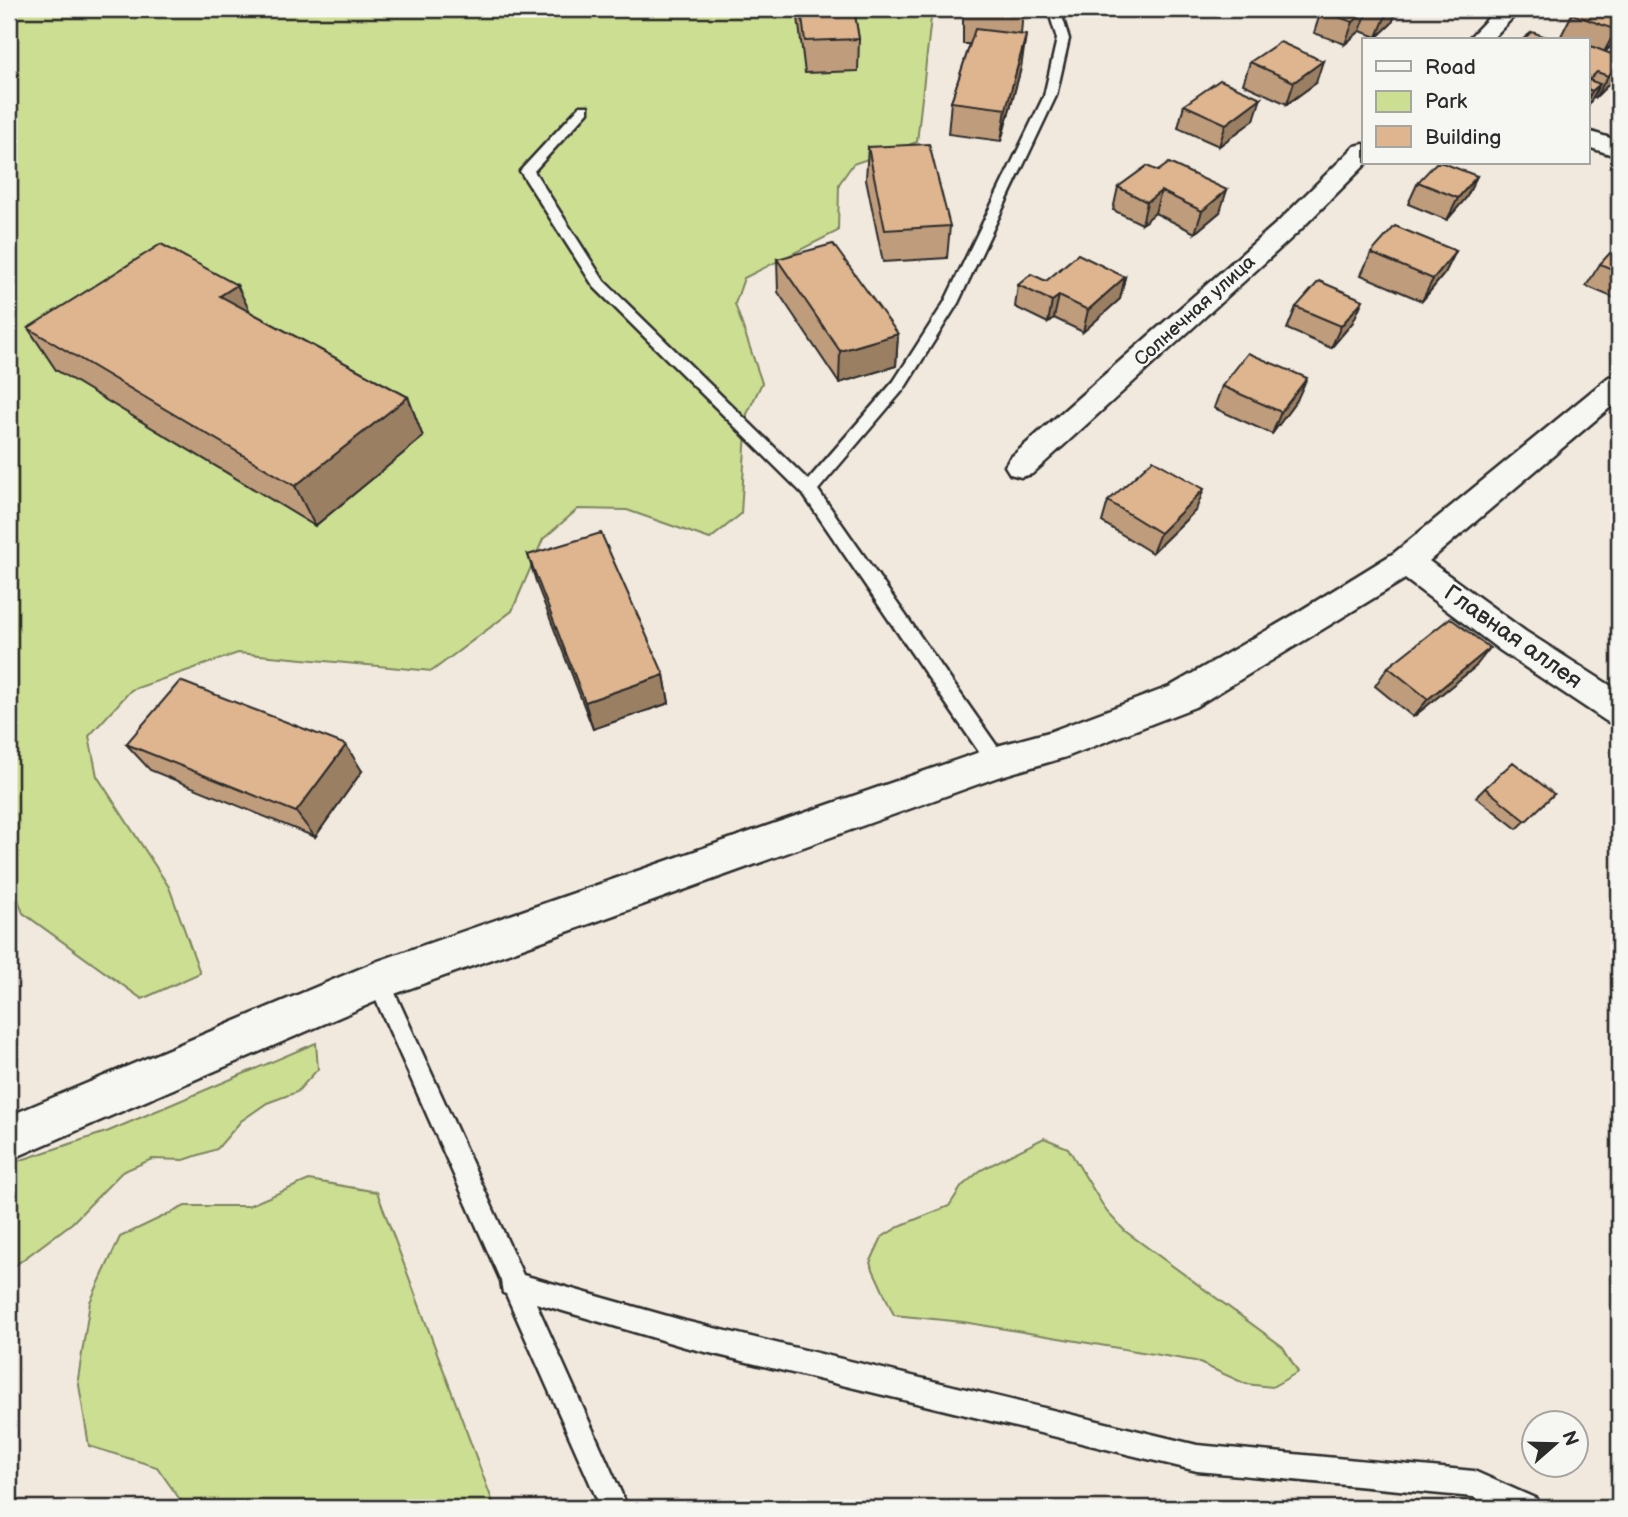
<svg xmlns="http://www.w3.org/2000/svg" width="1628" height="1517" font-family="'Balsamiq Sans',sans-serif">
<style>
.green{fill:#ccde92;stroke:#7c845e;stroke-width:2}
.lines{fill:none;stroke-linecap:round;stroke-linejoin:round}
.lane-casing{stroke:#2b2b2b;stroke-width:5}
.street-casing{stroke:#2b2b2b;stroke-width:5}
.lane{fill:#f6f6f2;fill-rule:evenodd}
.street{fill:#f6f6f2;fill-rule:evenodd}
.wall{fill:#bf9c7b;stroke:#2b2b2b;stroke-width:2}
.shaded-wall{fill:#9b7f64;stroke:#2b2b2b;stroke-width:2}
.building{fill:#deb58f;stroke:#2b2b2b;stroke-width:2}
.labels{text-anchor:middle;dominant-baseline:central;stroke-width:5;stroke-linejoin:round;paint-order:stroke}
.far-street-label{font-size:19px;fill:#2b2b2b;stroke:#f6f6f2}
.street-label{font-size:23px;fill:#2b2b2b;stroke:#f6f6f2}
</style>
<rect width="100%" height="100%" fill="#f1e9de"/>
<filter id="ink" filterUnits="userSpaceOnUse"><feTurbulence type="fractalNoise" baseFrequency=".0143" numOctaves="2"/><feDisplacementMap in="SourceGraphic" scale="14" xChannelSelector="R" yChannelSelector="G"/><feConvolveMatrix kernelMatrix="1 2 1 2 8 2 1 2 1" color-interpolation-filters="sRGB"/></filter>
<g filter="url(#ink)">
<path class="green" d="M9,9H932L917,142L853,164L839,184L838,231L744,278L735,304L762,383L747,414L741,514L710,539L627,510L578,509L543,539L512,611L432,671L238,653L131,690L89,736L97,776L169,887L200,973L142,999L23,913L9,875Z
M316,1043L318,1069L297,1092L267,1103L241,1121L217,1149L184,1160L152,1159L122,1172L72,1223L9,1270V1164L109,1131Z
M1044,1138L1068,1148L1107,1212L1125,1231L1283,1347L1298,1372L1272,1387L1246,1384L1195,1361L963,1322L894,1315L870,1263L882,1237L902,1225L949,1206L962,1186L981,1170Z
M309,1180L377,1192L495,1508H186L157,1467L89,1446L78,1379L90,1302L120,1237L185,1206H248Z"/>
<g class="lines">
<defs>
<path id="lane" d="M1048,9H1060L1069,39L1056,96L958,303L904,389L818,490L1004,756L1007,762L1004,768L997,770L990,768L803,494L594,287L520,171L580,106H588V112L534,171L604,281L808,480L894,381L944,303L1044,96L1057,39Z
M378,970L386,973L523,1275L685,1321L1197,1445L1474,1471L1537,1499L1541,1508H1498L1473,1497L1197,1471L685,1347L536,1303L628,1508H601L506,1294L503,1293L501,1281L367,980L370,973Z"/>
<path id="street" d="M1497,9H1521L1491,40H1467Z
M1588,131L1619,141V157L1588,147Z
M1364,144V163H1367L1297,233L1032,474L1021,477L1010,474L1005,466L1010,458L1279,221L1355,146Z
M1619,374V400L1429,561L1525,631L1619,691V726L1606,721L1501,651L1405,579L1195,707L1066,757L998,777L386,997L9,1160V1116L378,961L997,746L1049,732L1169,687L1290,617L1394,553L1609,377Z"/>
</defs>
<use href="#lane" class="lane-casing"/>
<use href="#street" class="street-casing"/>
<use href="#lane" class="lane"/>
<use href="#street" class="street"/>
</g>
<path class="wall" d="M797,9H854L859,39L858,71L805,73Z
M963,9H1023L1021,35V68L1001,141L948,134L951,102L970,44H963Z
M1324,9H1397L1392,23L1377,37L1360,31L1345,44L1314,33L1321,11Z
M1619,9V39L1605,52L1619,57V68L1612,81L1595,98L1593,97L1588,106V40H1570L1561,36L1572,14Z
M1250,62L1316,83L1287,104L1243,84Z
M1184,105L1254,120L1219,146L1178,128Z
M868,147L950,226L947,258L883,262L866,179Z
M1147,166L1220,212L1195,233L1155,213L1142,224L1113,210L1118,187Z
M1477,176L1466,198L1447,220L1408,204L1418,182Z
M1456,251L1445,273L1422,301L1361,275L1371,253Z
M1619,257V300L1586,286L1600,264Z
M777,259L898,334L896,366L839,383L778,292Z
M1125,277L1120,299L1083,332L1054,318L1048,323L1015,307L1018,285L1046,281Z
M1296,307L1353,322L1331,348L1287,329Z
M250,312L408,397L423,437L315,526L56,370L28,328Z
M1222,386L1297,400L1272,434L1214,408Z
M1108,501L1196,510L1152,553L1102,522Z
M528,555L664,675L669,703L593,729L537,585Z
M1388,667H1475L1413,717L1375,686Z
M126,744L362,771L315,837L150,770Z
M1485,788L1554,794L1517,829L1476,797Z"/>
<path class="shaded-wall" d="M1368,9L1360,31L1345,44L1353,22Z
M1392,9H1397L1392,23L1377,37L1386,15Z
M1619,28V39L1604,52L1616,30Z
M1026,35L1021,68L1001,141L1006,109Z
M1323,61L1316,83L1287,104L1294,82Z
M1619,64V68L1612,81L1595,98L1608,76Z
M1600,84L1588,106V99L1592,91Z
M1261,98L1254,120L1219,146L1226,124Z
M1477,176L1466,198L1447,220L1458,198Z
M1227,190L1220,212L1195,233L1202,211Z
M1161,191L1155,213L1142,224L1147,202Z
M1456,251L1445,273L1422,301L1433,279Z
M1125,277L1120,299L1083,332L1088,310Z
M237,285L257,326L220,296Z
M1059,296L1054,318L1048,323L1052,301Z
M1363,300L1353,322L1331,348L1341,326Z
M898,334L896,366L839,383L840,351Z
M1307,378L1297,400L1272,434L1281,412Z
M408,397L423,437L315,526L295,486Z
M1204,489L1196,510L1152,553L1160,533Z
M1490,648L1475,667L1413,717L1428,699Z
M664,675L669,703L593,729L585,702Z
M346,745L362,771L315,837L296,812Z"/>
<path class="building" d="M801,9H854L859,39L805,41Z
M966,9H1023L1024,14L966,12Z
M1324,9H1368L1353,22L1321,11Z
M1368,9H1392L1386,15Z
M1579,9H1619V28L1616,30L1572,14Z
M975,29L1026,35L1006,109L951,102Z
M1532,32L1555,40H1522Z
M1280,42L1323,61L1294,82L1250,62Z
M1588,45L1619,57V64L1608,76L1597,72L1589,80L1600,84L1592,91L1588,89Z
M1220,80L1261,98L1226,124L1184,105Z
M929,144L950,226L885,230L868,147Z
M1169,163L1227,190L1202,211L1161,191L1147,202L1118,187L1147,166L1158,171Z
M1436,163H1443L1477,176L1458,198L1418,182Z
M1395,226L1456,251L1433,279L1371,253Z
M161,244L237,285L220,296L408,397L295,486L28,328Z
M833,244L898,334L840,351L777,259Z
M1610,253L1619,257V272L1600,264Z
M1078,254L1125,277L1088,310L1059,296L1052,301L1018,285L1031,274L1046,281Z
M1319,281L1363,300L1341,326L1296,307Z
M1248,353L1307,378L1281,412L1222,386Z
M1153,460L1204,489L1160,533L1108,501Z
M601,533L664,675L585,702L528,555Z
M1450,618L1490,648L1428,699L1388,667Z
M180,681L346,745L296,812L126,744Z
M1513,762L1554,794L1526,821L1485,788Z"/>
</g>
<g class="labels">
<g class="far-street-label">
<text transform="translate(1195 311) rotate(-42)">Солнечная улица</text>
</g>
<g class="street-label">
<text transform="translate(1513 637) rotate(35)">Главная аллея</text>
</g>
</g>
<rect width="1628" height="1517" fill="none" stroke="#f6f6f2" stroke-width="35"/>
<rect x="18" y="18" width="1593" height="1482" fill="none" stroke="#2b2b2b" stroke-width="2.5" filter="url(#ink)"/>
<rect x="1362" y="38" width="228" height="126" fill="#f6f6f2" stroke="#a5a5a2" stroke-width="2"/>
<rect x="1376" y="61" width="35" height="10" fill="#f6f6f2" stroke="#a5a5a2" stroke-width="2"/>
<text x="1425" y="74" font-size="21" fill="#2b2b2b">Road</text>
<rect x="1376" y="91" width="35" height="21" fill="#ccde92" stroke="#a5a5a2" stroke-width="2"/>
<text x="1425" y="108" font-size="21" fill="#2b2b2b">Park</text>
<rect x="1376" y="126" width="35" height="21" fill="#deb58f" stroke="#a5a5a2" stroke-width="2"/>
<text x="1425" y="144" font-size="21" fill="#2b2b2b">Building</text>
<g transform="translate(1555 1444) rotate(70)"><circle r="33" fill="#f6f6f2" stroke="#a5a5a2" stroke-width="2"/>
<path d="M0-5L12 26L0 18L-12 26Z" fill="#2b2b2b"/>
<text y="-10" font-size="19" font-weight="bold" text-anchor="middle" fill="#2b2b2b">N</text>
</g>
</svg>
